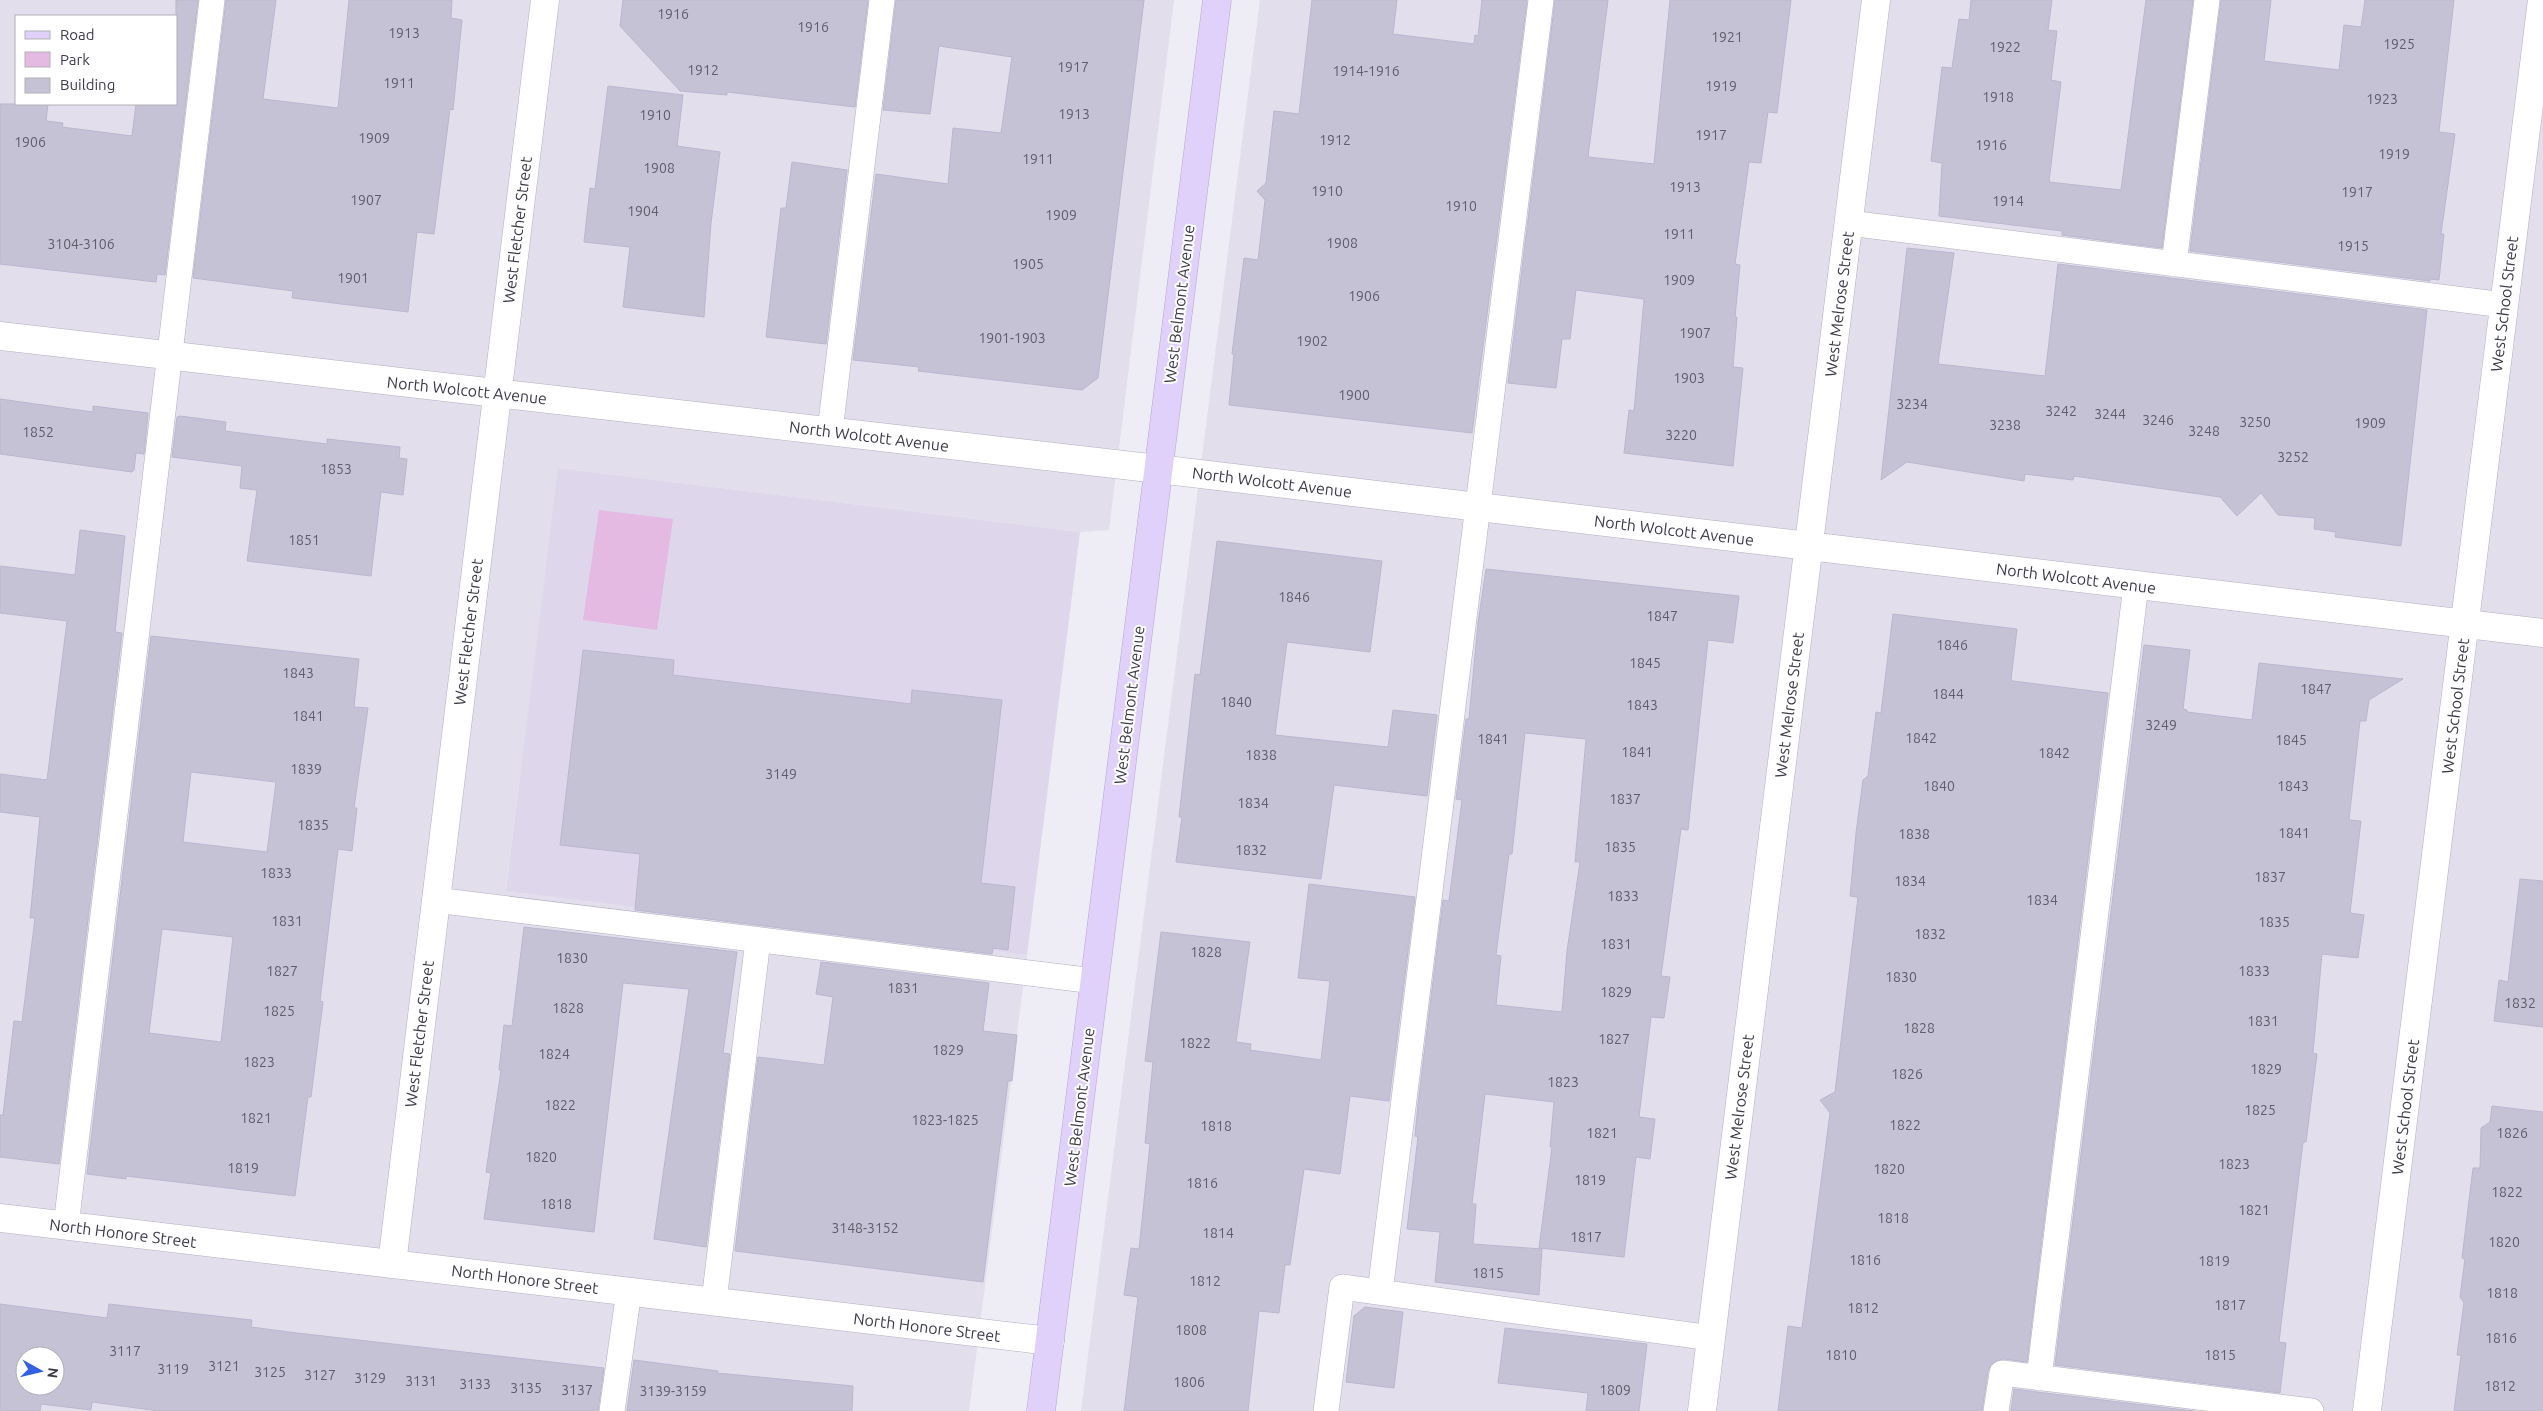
<svg xmlns="http://www.w3.org/2000/svg" width="2543" height="1411" font-family="Ubuntu,sans-serif">
<style>
.residential{fill:#e2deec;fill-rule:evenodd}
.education{fill:#ded7ec}
.green{fill:#e4b9e2}
.building{fill:#c6c2d5;stroke:#bbb6cf;fill-rule:evenodd}
.lines{fill:none;stroke-linecap:round;stroke-linejoin:round}
.lane-casing{stroke:#b3afbf;stroke-width:26}
.street-casing{stroke:#b3afbf;stroke-width:29}
.secondary-casing{stroke:#b5a5d5;stroke-width:29}
.lane{stroke:#fff;stroke-width:25}
.street{stroke:#fff;stroke-width:28}
.secondary{stroke:#dfd1f9;stroke-width:28}
.labels{text-anchor:middle;dominant-baseline:central;stroke-width:4;stroke-linejoin:round;paint-order:stroke}
.number-label{font-size:14px;fill:#5f5c6b}
.street-label{font-size:16px;fill:#3d3a48;stroke:#fff}
</style>
<rect width="100%" height="100%" fill="#eeecf4"/>
<path class="residential" d="M0,0H1174L1109,530L1080,532L559,468L506,890L1027,955L969,1411H0ZM16,16H176V104H16ZM25,1356H55V1386H25Z
M1260,0H2543V1411H1081Z"/>
<path class="education" d="M558,468L1080,532L1027,955L506,891Z"/>
<path class="green" d="M599,510L673,519L657,630L583,620Z"/>
<path class="building" d="M176,0H198L165,275L157,274L156,282L0,264V104H48L46,121L63,123L62,127L132,136L136,104H176Z
M226,0H276L263,99L338,108L349,0H452L451,18L462,20L453,110L450,109L434,234L417,232L408,312L292,298L293,291L193,278Z
M623,0H868L855,107L727,92V95L680,91L620,26Z
M896,0H1144L1098,378L1082,390L918,371L919,367L853,360L876,174L948,184L953,128L1001,133L1012,57L939,46L930,114L883,110Z
M1312,0H1397L1393,34L1474,44L1475,35L1478,36L1482,0H1527L1472,433L1229,405L1234,354H1232L1244,258L1258,260L1265,200L1257,191L1266,183L1274,111L1299,114Z
M1555,0H1608L1588,157L1654,164L1670,0H1791L1777,113L1768,112L1761,163L1749,162L1735,264L1740,265L1735,317H1737L1733,367L1743,368L1733,466L1624,453L1629,410L1634,411L1644,299L1576,290L1570,339H1562L1556,388L1508,383Z
M1971,0H2052L2048,30L2057,31L2051,80L2061,82L2049,182L2121,190L2146,0H2193L2162,248L2062,235V231L1939,216L1942,163L1931,161L1942,67L1952,68L1959,19L1969,20Z
M2221,0H2271L2264,61L2339,70L2344,25L2361,27L2365,0H2454L2439,132L2455,134L2441,234H2444L2439,280L2430,279V281L2190,251Z
M608,86L683,95L677,146L720,152L711,223L704,317L623,307L630,247L584,242L590,188L595,189Z
M792,162L847,170L826,344L766,337L781,208H786Z
M1907,248L1954,253L1938,364L2045,376L2058,264L2427,310L2401,546L2335,537L2336,532L2314,529L2315,518L2278,515L2261,493L2237,516L2220,497L2074,476L2073,480L2025,474L2024,481L1907,462L1881,480Z
M0,399L93,412V406L148,413L144,454L136,453L134,470L132,472L0,454Z
M180,416L226,422L225,431L327,444V439L400,447L399,458L407,459L403,495L381,492L371,576L247,561L257,490L240,488L242,466L172,457L177,417Z
M80,530L125,536L115,632L122,633L59,1164L0,1157V1115H3L14,1021L22,1022L35,918H30L40,817L0,812V774L47,780L67,621L0,613V566L75,575Z
M1217,541L1382,561L1370,652L1287,642L1275,735L1388,747L1393,710L1437,715L1427,796L1334,785L1321,879L1176,862L1182,817H1179L1195,674L1200,675Z
M1486,569L1739,596L1733,643L1708,640L1688,830L1681,829L1661,976L1670,977L1664,1018L1651,1017L1639,1117L1655,1119L1650,1159L1636,1157L1624,1257L1539,1248L1552,1147H1550L1554,1102L1485,1094L1472,1204H1476L1473,1244L1542,1249L1539,1295L1435,1282L1440,1232L1407,1229L1418,1137L1415,1136L1418,1104L1443,900L1449,901L1462,800L1456,799L1466,719H1469L1478,623ZM1525,733L1586,739L1575,862H1580L1567,951L1562,1012L1496,1005L1501,956L1496,955L1509,854H1512Z
M1893,614L2017,629L2011,679L2013,681L2108,693L2027,1362L2003,1359L1991,1364L1988,1371L1982,1411H1778L1788,1326L1802,1328L1830,1113L1820,1100L1835,1092L1858,897L1850,896L1856,833L1863,780L1868,776L1876,712L1881,713Z
M151,636L359,659L354,707L368,708L354,808H357L352,851L338,849L320,1001L323,1002L311,1097H308L295,1196L126,1176V1179L87,1174ZM191,772L276,782L267,852L183,842ZM162,929L233,937L221,1042L149,1033Z
M2144,645L2190,650L2183,709L2187,710V712L2252,720L2259,663L2403,679L2369,700L2366,721H2360L2349,820L2361,821L2350,913L2364,915L2358,958L2322,954L2313,1053L2317,1054L2306,1142H2303L2279,1342L2286,1343L2280,1393L2055,1365Z
M583,650L674,660L673,675L911,704L912,690L1002,700L981,883L1015,887L1008,950L993,948L992,954L635,910L640,854L560,845Z
M2520,879L2543,881V1027L2494,1021L2499,980L2508,982Z
M1309,884L1415,897L1389,1101L1350,1096L1340,1174L1304,1169L1290,1265H1285L1279,1313L1259,1311L1248,1411H1124L1138,1297L1124,1295L1131,1248L1139,1249L1150,1144L1145,1143L1153,1062L1145,1061L1161,932L1250,942L1236,1042L1251,1044L1250,1050L1321,1060L1330,981L1298,978Z
M524,927L737,952L723,1053L730,1054L706,1247L654,1239L689,989L623,983L594,1232L484,1219L491,1173L486,1172L501,1070H499L504,1025L512,1026Z
M821,962L989,983L983,1031L1017,1035L1012,1081H1008L983,1282L735,1251L758,1057L824,1065L833,997L816,994Z
M2492,1106L2543,1112V1411H2454L2461,1355H2457L2464,1303L2460,1297L2465,1259L2462,1258L2473,1168H2480L2481,1128L2490,1122Z
M0,1304L107,1318L109,1304L152,1309L252,1320L251,1327L297,1333L604,1368L598,1411H159L92,1402L91,1410L41,1404L40,1411H0ZM25,1356H55V1386H25Z
M1365,1307L1403,1312L1394,1388L1346,1382L1354,1316Z
M1505,1328L1647,1344L1639,1411H1586L1588,1393L1498,1383Z
M634,1360L718,1371L717,1373L853,1386L852,1411H627Z
M2014,1389L2037,1392L2193,1411H2011Z"/>
<g class="lines">
<defs>
<path id="lane" d="M1849,223L2504,305
M2174,264L2207,0
M830,431L882,0
M435,900L1094,981
M66,1226L212,0
M1380,1292L1541,0
M714,1301L758,940
M2039,1378L2136,585
M612,1411L629,1291
M1326,1411L1342,1287L1711,1338
M1996,1411L2002,1373L2311,1411"/>
<path id="street" d="M0,336L1158,469L2543,633
M0,1218L1050,1341
M392,1264L545,0
M1702,1411L1876,0
M2367,1411L2542,0"/>
<path id="secondary" d="M1041,1411L1217,0"/>
</defs>
<use href="#lane" class="lane-casing"/>
<use href="#street" class="street-casing"/>
<use href="#secondary" class="secondary-casing"/>
<use href="#lane" class="lane"/>
<use href="#street" class="street"/>
<use href="#secondary" class="secondary"/>
</g>
<g class="labels">
<g class="number-label">
<text x="673" y="14">1916</text>
<text x="813" y="27">1916</text>
<text x="404" y="33">1913</text>
<text x="1727" y="37">1921</text>
<text x="2399" y="44">1925</text>
<text x="2005" y="47">1922</text>
<text x="1073" y="67">1917</text>
<text x="703" y="70">1912</text>
<text x="1366" y="71">1914-1916</text>
<text x="399" y="83">1911</text>
<text x="1721" y="86">1919</text>
<text x="1998" y="97">1918</text>
<text x="2382" y="99">1923</text>
<text x="1074" y="114">1913</text>
<text x="655" y="115">1910</text>
<text x="1711" y="135">1917</text>
<text x="374" y="138">1909</text>
<text x="1335" y="140">1912</text>
<text x="30" y="142">1906</text>
<text x="1991" y="145">1916</text>
<text x="2394" y="154">1919</text>
<text x="1038" y="159">1911</text>
<text x="659" y="168">1908</text>
<text x="1685" y="187">1913</text>
<text x="1327" y="191">1910</text>
<text x="2357" y="192">1917</text>
<text x="366" y="200">1907</text>
<text x="2008" y="201">1914</text>
<text x="1461" y="206">1910</text>
<text x="643" y="211">1904</text>
<text x="1061" y="215">1909</text>
<text x="1679" y="234">1911</text>
<text x="1342" y="243">1908</text>
<text x="81" y="244">3104-3106</text>
<text x="2353" y="246">1915</text>
<text x="1028" y="264">1905</text>
<text x="353" y="278">1901</text>
<text x="1679" y="280">1909</text>
<text x="1364" y="296">1906</text>
<text x="1695" y="333">1907</text>
<text x="1012" y="338">1901-1903</text>
<text x="1312" y="341">1902</text>
<text x="1689" y="378">1903</text>
<text x="1354" y="395">1900</text>
<text x="1912" y="404">3234</text>
<text x="2061" y="411">3242</text>
<text x="2110" y="414">3244</text>
<text x="2158" y="420">3246</text>
<text x="2255" y="422">3250</text>
<text x="2370" y="423">1909</text>
<text x="2005" y="425">3238</text>
<text x="2204" y="431">3248</text>
<text x="38" y="432">1852</text>
<text x="1681" y="435">3220</text>
<text x="2293" y="457">3252</text>
<text x="336" y="469">1853</text>
<text x="304" y="540">1851</text>
<text x="1294" y="597">1846</text>
<text x="1662" y="616">1847</text>
<text x="1952" y="645">1846</text>
<text x="1645" y="663">1845</text>
<text x="298" y="673">1843</text>
<text x="2316" y="689">1847</text>
<text x="1948" y="694">1844</text>
<text x="1236" y="702">1840</text>
<text x="1642" y="705">1843</text>
<text x="308" y="716">1841</text>
<text x="2161" y="725">3249</text>
<text x="1921" y="738">1842</text>
<text x="1493" y="739">1841</text>
<text x="2291" y="740">1845</text>
<text x="1637" y="752">1841</text>
<text x="2054" y="753">1842</text>
<text x="1261" y="755">1838</text>
<text x="306" y="769">1839</text>
<text x="781" y="774">3149</text>
<text x="1939" y="786">1840</text>
<text x="2293" y="786">1843</text>
<text x="1625" y="799">1837</text>
<text x="1253" y="803">1834</text>
<text x="313" y="825">1835</text>
<text x="2294" y="833">1841</text>
<text x="1914" y="834">1838</text>
<text x="1620" y="847">1835</text>
<text x="1251" y="850">1832</text>
<text x="276" y="873">1833</text>
<text x="2270" y="877">1837</text>
<text x="1910" y="881">1834</text>
<text x="1623" y="896">1833</text>
<text x="2042" y="900">1834</text>
<text x="287" y="921">1831</text>
<text x="2274" y="922">1835</text>
<text x="1930" y="934">1832</text>
<text x="1616" y="944">1831</text>
<text x="1206" y="952">1828</text>
<text x="572" y="958">1830</text>
<text x="282" y="971">1827</text>
<text x="2254" y="971">1833</text>
<text x="1901" y="977">1830</text>
<text x="903" y="988">1831</text>
<text x="1616" y="992">1829</text>
<text x="2520" y="1003">1832</text>
<text x="568" y="1008">1828</text>
<text x="279" y="1011">1825</text>
<text x="2263" y="1021">1831</text>
<text x="1919" y="1028">1828</text>
<text x="1614" y="1039">1827</text>
<text x="1195" y="1043">1822</text>
<text x="948" y="1050">1829</text>
<text x="554" y="1054">1824</text>
<text x="259" y="1062">1823</text>
<text x="2266" y="1069">1829</text>
<text x="1907" y="1074">1826</text>
<text x="1563" y="1082">1823</text>
<text x="560" y="1105">1822</text>
<text x="2260" y="1110">1825</text>
<text x="256" y="1118">1821</text>
<text x="945" y="1120">1823-1825</text>
<text x="1905" y="1125">1822</text>
<text x="1216" y="1126">1818</text>
<text x="1602" y="1133">1821</text>
<text x="2512" y="1133">1826</text>
<text x="541" y="1157">1820</text>
<text x="2234" y="1164">1823</text>
<text x="243" y="1168">1819</text>
<text x="1889" y="1169">1820</text>
<text x="1590" y="1180">1819</text>
<text x="1202" y="1183">1816</text>
<text x="2507" y="1192">1822</text>
<text x="556" y="1204">1818</text>
<text x="2254" y="1210">1821</text>
<text x="1893" y="1218">1818</text>
<text x="865" y="1228">3148-3152</text>
<text x="1218" y="1233">1814</text>
<text x="1586" y="1237">1817</text>
<text x="2504" y="1242">1820</text>
<text x="1865" y="1260">1816</text>
<text x="2214" y="1261">1819</text>
<text x="1488" y="1273">1815</text>
<text x="1205" y="1281">1812</text>
<text x="2502" y="1293">1818</text>
<text x="2230" y="1305">1817</text>
<text x="1863" y="1308">1812</text>
<text x="1191" y="1330">1808</text>
<text x="2501" y="1338">1816</text>
<text x="125" y="1351">3117</text>
<text x="1841" y="1355">1810</text>
<text x="2220" y="1355">1815</text>
<text x="224" y="1366">3121</text>
<text x="173" y="1369">3119</text>
<text x="270" y="1372">3125</text>
<text x="320" y="1375">3127</text>
<text x="370" y="1378">3129</text>
<text x="421" y="1381">3131</text>
<text x="1189" y="1382">1806</text>
<text x="475" y="1384">3133</text>
<text x="2500" y="1386">1812</text>
<text x="526" y="1388">3135</text>
<text x="577" y="1390">3137</text>
<text x="1615" y="1390">1809</text>
<text x="673" y="1391">3139-3159</text>
</g>
<g class="street-label">
<text transform="translate(517 230) rotate(-83)">West Fletcher Street</text>
<text transform="translate(1179 304) rotate(-83)">West Belmont Avenue</text>
<text transform="translate(1839 304) rotate(-83)">West Melrose Street</text>
<text transform="translate(2504 304) rotate(-83)">West School Street</text>
<text transform="translate(467 390) rotate(6)">North Wolcott Avenue</text>
<text transform="translate(869 436) rotate(7)">North Wolcott Avenue</text>
<text transform="translate(1272 482) rotate(7)">North Wolcott Avenue</text>
<text transform="translate(1674 530) rotate(7)">North Wolcott Avenue</text>
<text transform="translate(2076 578) rotate(7)">North Wolcott Avenue</text>
<text transform="translate(468 632) rotate(-83)">West Fletcher Street</text>
<text transform="translate(1129 705) rotate(-83)">West Belmont Avenue</text>
<text transform="translate(1789 705) rotate(-83)">West Melrose Street</text>
<text transform="translate(2455 706) rotate(-83)">West School Street</text>
<text transform="translate(419 1034) rotate(-83)">West Fletcher Street</text>
<text transform="translate(1079 1107) rotate(-83)">West Belmont Avenue</text>
<text transform="translate(1739 1107) rotate(-83)">West Melrose Street</text>
<text transform="translate(2405 1107) rotate(-83)">West School Street</text>
<text transform="translate(123 1233) rotate(7)">North Honore Street</text>
<text transform="translate(525 1279) rotate(7)">North Honore Street</text>
<text transform="translate(927 1327) rotate(7)">North Honore Street</text>
</g>
</g>
<rect x="15" y="15" width="162" height="90" fill="#ffffff" stroke="#b1b0b6"/>
<rect x="25" y="31" width="25" height="8" fill="#dfd1f9" stroke="#b1b0b6"/>
<text x="60" y="40" font-size="15" fill="#3d3a48">Road</text>
<rect x="25" y="52" width="25" height="15" fill="#e4b9e2" stroke="#b1b0b6"/>
<text x="60" y="65" font-size="15" fill="#3d3a48">Park</text>
<rect x="25" y="78" width="25" height="15" fill="#c6c2d5" stroke="#b1b0b6"/>
<text x="60" y="90" font-size="15" fill="#3d3a48">Building</text>
<g transform="translate(40 1371) rotate(98)"><circle r="24" fill="#ffffff" stroke="#b1b0b6"/>
<path d="M0-4L9 19L0 12L-9 19Z" fill="#3360e4"/>
<text y="-8" font-size="14" font-weight="bold" text-anchor="middle" fill="#3d3a48">N</text>
</g>
</svg>
